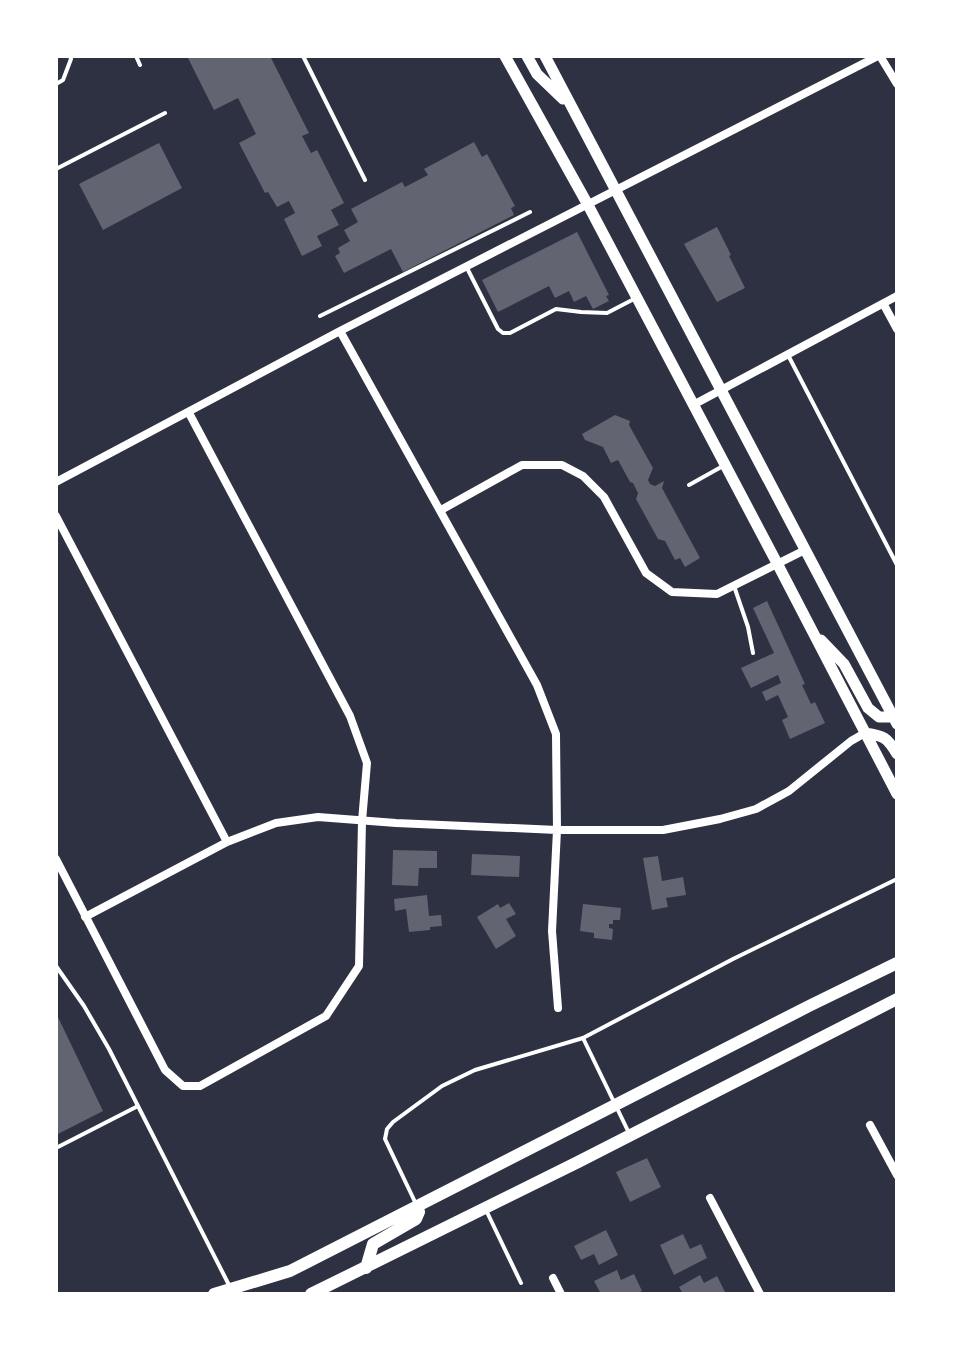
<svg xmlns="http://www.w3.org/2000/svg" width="953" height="1350" font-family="Georgia,serif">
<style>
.building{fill:#626471}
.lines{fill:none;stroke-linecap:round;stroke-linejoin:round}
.service{stroke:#fff;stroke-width:4}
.minor{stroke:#fff;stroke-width:8}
.secondary{stroke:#fff;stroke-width:11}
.primary{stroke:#fff;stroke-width:12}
</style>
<rect width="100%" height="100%" fill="#2d3142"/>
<path class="building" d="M187,56H270L309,133L302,136L311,153L317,150L344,203L331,210L339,225L317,236L322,246L302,256L284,219L295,213L289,201L277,207L268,192L265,193L239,143L256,134L238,98L214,110Z
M474,142L482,157L487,154L515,206L511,208L514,215L403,272L391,249L344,273L335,256L340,253L338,248L350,241L344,230L358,222L351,209L402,182L405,187L428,175L424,169Z
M159,143L182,188L103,230L79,184Z
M717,227L731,255L729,256L745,288L717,302L684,244Z
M577,232L609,295L606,296L609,301L593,309L586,296L574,302L569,291L555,298L549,286L498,312L482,280Z
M615,415L630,421L629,425L653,468L648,480L650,484L655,486L664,481L662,488L700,558L685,567L680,558L675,560L665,541L658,539L636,499L638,493L633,483L630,482L618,460L611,463L603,447L585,440L582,434Z
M767,601L805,684L802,685L811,704L815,702L825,723L790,739L782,720L788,717L778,695L766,701L762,692L781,683L778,675L751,688L741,668L774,653L753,608Z
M393,850L437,851V868H419L418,886L392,885Z
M472,854L520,856L519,877L471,875Z
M658,856L662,881L683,877L686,895L666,898L668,907L652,910L643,858Z
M427,895L429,916L441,915L442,926L430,927V930L409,932L406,909L395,911L394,899Z
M509,903L516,914L506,919L516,936L496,949L477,917L498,904L500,908Z
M583,904L621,908L620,920H613V924H609V928L613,929L612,940L594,938V933L580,931Z
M56,1013L103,1111L56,1135Z
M647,1158L661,1187L630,1202L616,1172Z
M606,1230L618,1255L599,1265L594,1254L581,1260L574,1246Z
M683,1234L690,1249L701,1244L707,1258L674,1275L660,1245Z
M617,1270L621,1280L634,1274L642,1291L636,1294H601L594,1281Z
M700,1275L704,1283L717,1276L726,1294H683L679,1287Z"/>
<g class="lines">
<path class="service" d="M136,56L140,65
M303,56L365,180
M56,84L63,80L71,59L70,56
M56,169L165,113
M467,268L498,329L503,333H510L556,309L581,312L607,313L634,299
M320,316L530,212
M788,355L897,565
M689,485L723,466
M734,586L748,627L753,653
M56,966L84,1006L109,1049L230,1287
M583,1038L629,1133
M56,1148L138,1106
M416,1204L385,1139L387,1129L393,1122L442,1086L475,1070L583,1038L733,959L897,879
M486,1210L521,1283"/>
<path class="minor" d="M880,56L897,84
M884,305L897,329
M340,331L537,685L556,734L557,830L552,931L558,1008
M693,405L897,296
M56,482L340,331L878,56
M441,510L522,465H562L583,476L604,497L646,573L672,592L717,594L805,550
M56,516L227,842
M56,859L165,1070L183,1086H200L326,1016L359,966L362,821L367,763L350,716L189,413
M85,917L227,842L276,823L318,817L396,823L557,830H663L720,819L756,809L789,791L851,741L865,733
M870,1125L897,1175
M710,1198L760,1294
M553,1278L561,1294"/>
<path class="secondary" d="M505,56L588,205L778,565L897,794
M527,56L537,74L563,99
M545,56L897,724
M821,640L844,664L868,708L879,717H893
M865,733C884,736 887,737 897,754"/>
<path class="primary" d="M366,1268L373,1244L416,1219L419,1212L417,1206
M214,1294L290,1271L809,1006L897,963
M311,1294L578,1162L897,999"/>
</g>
<rect width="953" height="1350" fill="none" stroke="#ffffff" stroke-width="116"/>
</svg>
